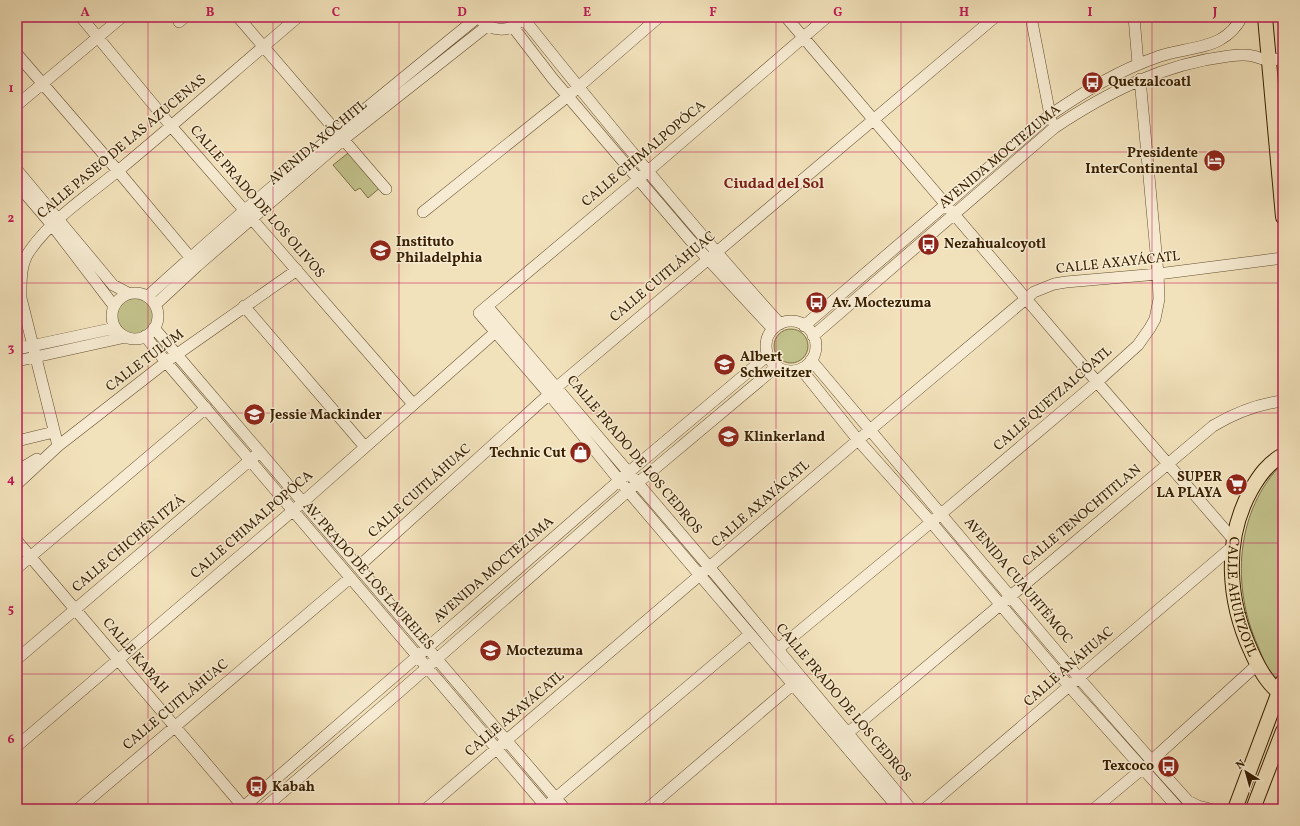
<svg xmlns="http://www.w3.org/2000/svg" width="1300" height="826" font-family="Vollkorn,serif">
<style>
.green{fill:#c2c18b;stroke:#7d7046}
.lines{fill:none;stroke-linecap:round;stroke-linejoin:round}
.minor-casing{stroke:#665030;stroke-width:12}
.major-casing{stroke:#382001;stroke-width:16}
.minor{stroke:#f7ecd3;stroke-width:11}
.major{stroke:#f2e2bb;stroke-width:14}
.grid{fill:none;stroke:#c2185b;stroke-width:1;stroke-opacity:0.55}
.labels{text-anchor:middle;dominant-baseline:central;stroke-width:3;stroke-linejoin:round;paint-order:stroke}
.poi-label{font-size:14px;font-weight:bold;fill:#382001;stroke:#f7ecd3;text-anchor:start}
.street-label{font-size:14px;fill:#382001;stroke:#f7ecd3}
.neighbourhood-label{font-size:15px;font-weight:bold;fill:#7a1f14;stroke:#f7ecd3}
.neatline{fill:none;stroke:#c2185b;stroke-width:1.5}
.grid-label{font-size:13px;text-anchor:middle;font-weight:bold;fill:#c2185b}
</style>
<rect width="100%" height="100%" fill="#f2e2bb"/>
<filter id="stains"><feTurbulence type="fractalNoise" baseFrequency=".005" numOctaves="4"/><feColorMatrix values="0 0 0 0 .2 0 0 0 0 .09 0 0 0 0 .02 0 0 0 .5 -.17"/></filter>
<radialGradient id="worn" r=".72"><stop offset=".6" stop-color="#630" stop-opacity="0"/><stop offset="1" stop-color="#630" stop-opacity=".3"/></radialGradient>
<path class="green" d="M352,150L382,186L368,198L360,188L355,191L333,165Z
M117 316a18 18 0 1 1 36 0a18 18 0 1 1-36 0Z
M774 346a17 17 0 1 1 34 0a17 17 0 1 1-34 0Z
M1283,463V665L1278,680C1268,671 1263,659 1258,646C1231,587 1235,510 1283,463Z"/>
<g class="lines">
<defs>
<path id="minor" d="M81,17L171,126L413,404
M238,17L386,189
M786,17L1097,382L1233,539
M827,17L648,171L479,313L549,394L628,491L899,809
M1031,17L1051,120
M1134,17L1138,64
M523,18C606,122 691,225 780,324
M482,21C492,31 507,32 518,23
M179,22L185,17
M513,27L553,79L691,241L773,329
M17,54L118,171L194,262
M17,105L122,17
M17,170L113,285L128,293
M17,184L52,225L114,306
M423,212L568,96L659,17
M112 316a23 23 0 1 1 46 0a23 23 0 1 1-46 0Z
M148,296C254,199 366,108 478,17
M155,305L197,266L344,139L487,26
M244,306L365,447
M487,306L710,568L911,809
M766 346a25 25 0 1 1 50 0a25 25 0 1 1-50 0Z
M804,326L1050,115C1087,90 1117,71 1160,56C1178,50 1207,48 1221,39C1230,34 1237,26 1242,17
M154,328L565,809
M145,336L166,362L548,809
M813,336L1054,128C1108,92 1163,64 1229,56C1237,55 1245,54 1253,56C1258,57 1263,60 1268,60C1273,60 1278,59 1283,58
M17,349L115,328
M811,360L1079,678L1151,760L1188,801L1198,806L1210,809
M17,361L126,337
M801,369L858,440L931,522L1069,686L1179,809
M17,441L54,432
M58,446L21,298C21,281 20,263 31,249C53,218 90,194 119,170C179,120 238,68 298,17
M17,471L37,459
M17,484L58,446L166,362L297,270
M17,541L245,809
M358,567L557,387L995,17
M17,568L206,408
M778,649L941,514L1097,382L1138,345L1150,328L1155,319L1159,299L1158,274L1140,79
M17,659L255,456
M843,737L1213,426C1235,413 1257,404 1283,401
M17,746L303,502L500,328
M551,802L750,634
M78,809L350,578
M241,809L427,648L629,472L767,356
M263,809L398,693L628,491L776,367
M426,809L858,440L1034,292L1054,284L1066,282L1158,274L1283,258
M647,809L797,681
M925,809L1232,547
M1094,809L1142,769L1257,665"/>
<g id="major">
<path d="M1265,17L1283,217"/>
<path id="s1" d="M1283,455C1268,463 1259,476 1251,490C1223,540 1228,601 1251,651C1258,667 1268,686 1283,695"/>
<path d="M1235,809L1283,681"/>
<path d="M1253,809L1283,731"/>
</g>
</defs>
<use href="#minor" class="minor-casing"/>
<use href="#major" class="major-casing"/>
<use href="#minor" class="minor"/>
<use href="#major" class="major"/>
</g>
<path class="grid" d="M148,17V809M273,17V809M399,17V809M524,17V809M650,17V809M776,17V809M901,17V809M1027,17V809M1152,17V809M17,152H1283M17,283H1283M17,413H1283M17,543H1283M17,674H1283"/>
<defs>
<symbol id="bus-disc" viewBox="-11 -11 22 22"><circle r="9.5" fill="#8f2418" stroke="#f7ecd3"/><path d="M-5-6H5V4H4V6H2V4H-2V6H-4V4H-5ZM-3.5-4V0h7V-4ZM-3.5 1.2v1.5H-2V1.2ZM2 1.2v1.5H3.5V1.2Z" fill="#fff"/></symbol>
<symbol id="hotel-disc" viewBox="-11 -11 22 22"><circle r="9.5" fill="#8f2418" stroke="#f7ecd3"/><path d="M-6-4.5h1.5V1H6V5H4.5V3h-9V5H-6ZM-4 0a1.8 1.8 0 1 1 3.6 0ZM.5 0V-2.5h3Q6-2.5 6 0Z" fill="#fff"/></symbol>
<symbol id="school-disc" viewBox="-11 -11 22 22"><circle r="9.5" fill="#8f2418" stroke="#f7ecd3"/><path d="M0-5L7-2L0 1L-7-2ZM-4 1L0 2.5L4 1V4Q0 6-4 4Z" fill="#fff"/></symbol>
<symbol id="shop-disc" viewBox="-11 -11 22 22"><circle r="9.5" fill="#8f2418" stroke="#f7ecd3"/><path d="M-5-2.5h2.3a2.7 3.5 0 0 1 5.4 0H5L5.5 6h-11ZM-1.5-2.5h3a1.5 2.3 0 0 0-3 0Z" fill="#fff"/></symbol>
<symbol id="supermarket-disc" viewBox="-11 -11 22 22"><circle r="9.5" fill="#8f2418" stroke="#f7ecd3"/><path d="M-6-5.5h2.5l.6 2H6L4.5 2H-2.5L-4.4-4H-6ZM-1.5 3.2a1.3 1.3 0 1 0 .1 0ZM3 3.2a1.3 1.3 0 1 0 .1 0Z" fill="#fff"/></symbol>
</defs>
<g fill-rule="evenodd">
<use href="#bus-disc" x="1080" y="70" width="25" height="25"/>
<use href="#hotel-disc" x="1202" y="148" width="25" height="25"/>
<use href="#bus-disc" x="916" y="232" width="25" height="25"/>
<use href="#school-disc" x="368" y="238" width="25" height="25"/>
<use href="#bus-disc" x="804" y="290" width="25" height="25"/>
<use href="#school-disc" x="712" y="352" width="25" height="25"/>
<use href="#school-disc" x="242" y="402" width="25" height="25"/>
<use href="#school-disc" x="716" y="424" width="25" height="25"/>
<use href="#shop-disc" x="568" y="440" width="25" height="25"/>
<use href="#supermarket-disc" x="1224" y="472" width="25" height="25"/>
<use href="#school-disc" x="478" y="638" width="25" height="25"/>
<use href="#bus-disc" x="1156" y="754" width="25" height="25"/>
<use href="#bus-disc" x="244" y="774" width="25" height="25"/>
</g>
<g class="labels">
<g class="poi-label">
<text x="1108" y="82">Quetzalcoatl</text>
<text x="1198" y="153" text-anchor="end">Presidente<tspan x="1198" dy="16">InterContinental</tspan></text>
<text x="396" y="242">Instituto<tspan x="396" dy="16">Philadelphia</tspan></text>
<text x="944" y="244">Nezahualcoyotl</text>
<text x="832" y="303">Av. Moctezuma</text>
<text x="740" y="357">Albert<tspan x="740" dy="16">Schweitzer</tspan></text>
<text x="270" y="415">Jessie Mackinder</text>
<text x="744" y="437">Klinkerland</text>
<text x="566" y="453" text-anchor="end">Technic Cut</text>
<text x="1222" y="477" text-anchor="end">SUPER<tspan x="1222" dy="16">LA PLAYA</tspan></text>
<text x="506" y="651">Moctezuma</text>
<text x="1154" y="766" text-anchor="end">Texcoco</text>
<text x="272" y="787">Kabah</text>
</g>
<g class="street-label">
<text transform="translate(318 143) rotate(-40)">AVENIDA XÓCHITL</text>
<text transform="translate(122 147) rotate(-40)">CALLE PASEO DE LAS AZUCENAS</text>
<text transform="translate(644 154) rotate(-40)">CALLE CHIMALPOPÓCA</text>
<text transform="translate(1000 157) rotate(-40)">AVENIDA MOCTEZUMA</text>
<text transform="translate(257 202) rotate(49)">CALLE PRADO DE LOS OLIVOS</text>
<text transform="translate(1118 263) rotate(-6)">CALLE AXAYÁCATL</text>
<text transform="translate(663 277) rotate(-40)">CALLE CUITLÁHUAC</text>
<text transform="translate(145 361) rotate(-37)">CALLE TULUM</text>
<text transform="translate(1053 399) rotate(-41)">CALLE QUETZALCÓATL</text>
<text transform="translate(634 455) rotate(50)">CALLE PRADO DE LOS CEDROS</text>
<text transform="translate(420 491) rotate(-42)">CALLE CUITLÁHUAC</text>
<text transform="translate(761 504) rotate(-41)">CALLE AXAYÁCATL</text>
<text transform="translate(1082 516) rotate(-40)">CALLE TENOCHTITLAN</text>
<text transform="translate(252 525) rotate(-41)">CALLE CHIMALPOPÓCA</text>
<text transform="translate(129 544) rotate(-40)">CALLE CHICHÉN ITZÁ</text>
<text transform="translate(494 570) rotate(-41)">AVENIDA MOCTEZUMA</text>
<text transform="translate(368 576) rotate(49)">AV. PRADO DE LOS LAURELES</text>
<text transform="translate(1018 581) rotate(50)">AVENIDA CUAUHTÉMOC</text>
<text stroke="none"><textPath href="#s1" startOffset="159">CALLE AHUÍTZOTL</textPath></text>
<text transform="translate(135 656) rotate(50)">CALLE KABAH</text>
<text transform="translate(1069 667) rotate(-41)">CALLE ANÁHUAC</text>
<text transform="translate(843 703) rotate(50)">CALLE PRADO DE LOS CEDROS</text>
<text transform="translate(176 705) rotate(-40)">CALLE CUITLÁHUAC</text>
<text transform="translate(515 714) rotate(-40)">CALLE AXAYÁCATL</text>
</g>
<g class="neighbourhood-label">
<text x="774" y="184">Ciudad del Sol</text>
</g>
</g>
<rect width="1300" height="826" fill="none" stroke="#f2e2bb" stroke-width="44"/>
<g transform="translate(1246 772) rotate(323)" stroke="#f7ecd3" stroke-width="3" paint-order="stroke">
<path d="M0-3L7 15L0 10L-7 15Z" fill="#382001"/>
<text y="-6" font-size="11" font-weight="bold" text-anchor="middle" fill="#382001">N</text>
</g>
<rect x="22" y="22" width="1256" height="782" class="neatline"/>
<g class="grid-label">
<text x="85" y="16">A</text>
<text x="210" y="16">B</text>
<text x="336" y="16">C</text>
<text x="462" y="16">D</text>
<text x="587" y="16">E</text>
<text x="713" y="16">F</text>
<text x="838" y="16">G</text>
<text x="964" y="16">H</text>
<text x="1090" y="16">I</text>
<text x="1215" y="16">J</text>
<text x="11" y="92">1</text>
<text x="11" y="222">2</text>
<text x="11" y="352">3</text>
<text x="11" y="483">4</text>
<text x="11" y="613">5</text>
<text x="11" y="743">6</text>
</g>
<rect width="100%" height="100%" filter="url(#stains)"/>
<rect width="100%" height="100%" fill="url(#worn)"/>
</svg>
